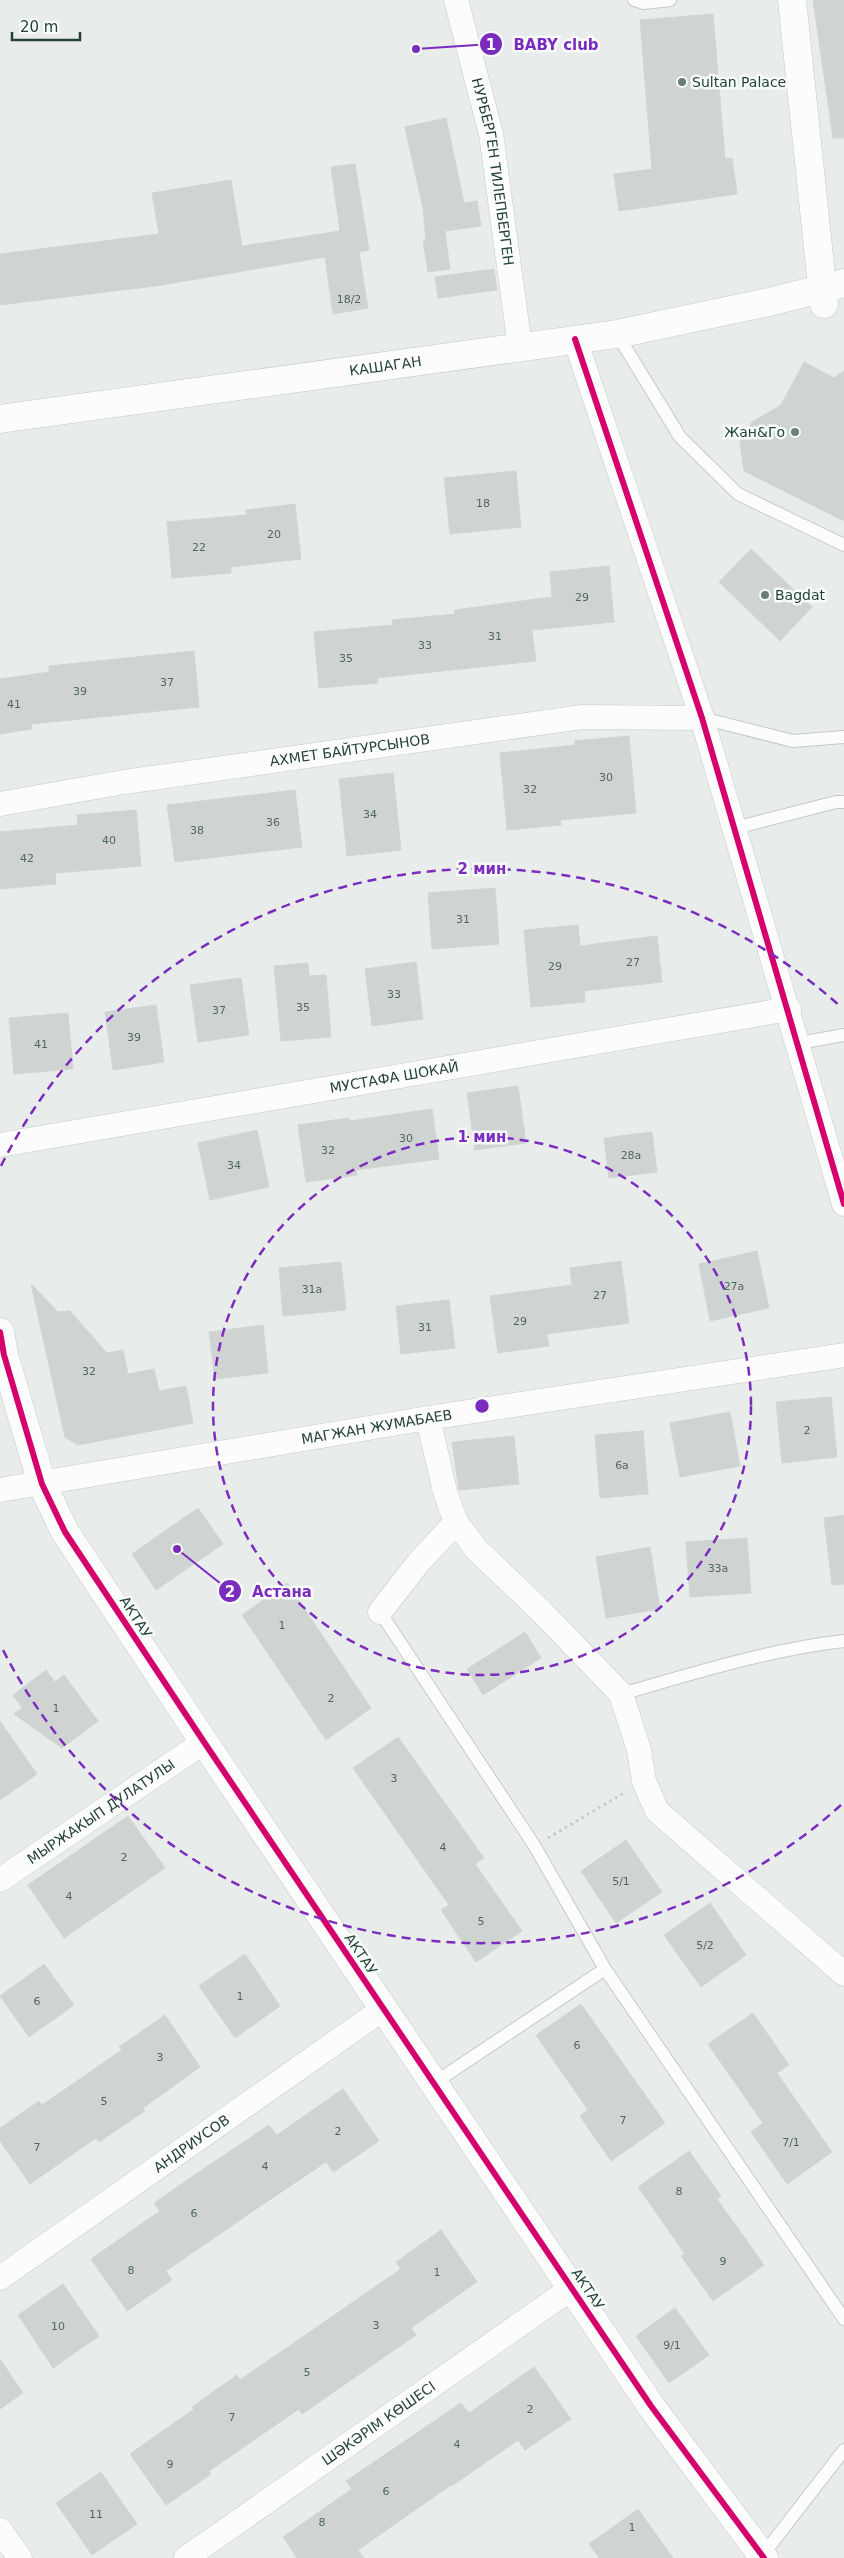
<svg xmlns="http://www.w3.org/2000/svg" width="844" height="2558" font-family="'DejaVu Sans',sans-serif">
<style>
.building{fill:#cfd4d2;stroke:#d1d6d4}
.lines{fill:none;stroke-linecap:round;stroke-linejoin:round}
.lane-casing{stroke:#c5cac8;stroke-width:14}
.street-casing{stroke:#c5cac8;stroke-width:25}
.secondary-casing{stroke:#c3cbc8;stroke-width:29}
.path{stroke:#c3ccca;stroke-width:3;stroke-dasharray:2.5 4;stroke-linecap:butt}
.lane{stroke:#fcfcfc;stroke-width:12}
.street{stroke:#fcfcfc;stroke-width:24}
.secondary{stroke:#fcfcfc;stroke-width:28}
.cycleway-casing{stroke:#f7fbf9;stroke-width:9}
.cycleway{stroke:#d6006c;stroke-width:6}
.ring{fill:none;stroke:#7b2cbf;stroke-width:2.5;stroke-dasharray:9 6}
.poi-dot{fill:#697e78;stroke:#f7fbf9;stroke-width:2}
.labels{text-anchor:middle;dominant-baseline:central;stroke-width:5;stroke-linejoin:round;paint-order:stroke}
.number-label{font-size:11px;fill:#506761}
.poi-label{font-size:14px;fill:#24423a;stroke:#f7fbf9;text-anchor:start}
.street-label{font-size:14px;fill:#24423a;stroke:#f7fbf9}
.centre{fill:#7b2cbf;stroke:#f7fbf9;stroke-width:2.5}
.ring-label{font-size:15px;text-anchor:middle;font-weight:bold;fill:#7b2cbf;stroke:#f7fbf9;stroke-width:5;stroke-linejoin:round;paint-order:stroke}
.leader{fill:none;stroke:#7b2cbf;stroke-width:2}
.callout-dot{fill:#7b2cbf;stroke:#f7fbf9;stroke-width:2}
.mark-label{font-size:15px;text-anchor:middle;font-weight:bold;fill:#fff}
.callout-label{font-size:15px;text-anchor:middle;font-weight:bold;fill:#7b2cbf;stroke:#f7fbf9;stroke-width:5;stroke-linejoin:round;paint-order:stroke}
</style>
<rect width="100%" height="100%" fill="#e8edeb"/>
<path class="building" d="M813,0H844V138H833Z
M713,14L725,159L732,158L737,194L619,211L614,174L652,169L640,20Z
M446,118L464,203L477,201L481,226L445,231L450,269L428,272L423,241H426L423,208L405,127Z
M355,164L369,250L359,252L368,308L333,314L325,257L156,286L0,305V254L159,234L152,193L231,180L242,246L340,231L331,167Z
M494,269L497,290L438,298L435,277Z
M804,362L834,378L844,371V521L744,471L740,442L752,422L781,405Z
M516,471L521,527L450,534L444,478Z
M295,504L301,559L231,567V573L172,578L167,522L247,515L246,510Z
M751,549L812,607L780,641L719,582Z
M609,566L614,622L532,630L536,661L377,678L378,683L319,688L314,632L393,625L392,620L455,614L454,610L552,597L550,572Z
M194,651L199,707L31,724L32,729L0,734V679L49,672V666Z
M629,736L636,813L560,820L561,825L507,830L500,753L575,745V741Z
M393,773L401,850L347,856L339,779Z
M295,790L302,847L175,862L167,805Z
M136,810L141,866L55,873L56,884L0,889V832L78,825L77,815Z
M495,888L499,944L432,949L428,893Z
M578,925L580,946L657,936L662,982L584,991L585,1002L531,1007L524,930Z
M416,962L423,1019L372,1026L365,969Z
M308,963L309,976L326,975L331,1037L281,1041L274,966Z
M241,978L249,1035L198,1042L190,985Z
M156,1005L164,1062L113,1070L105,1012Z
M68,1013L73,1069L14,1074L9,1018Z
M518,1086L526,1143L475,1150L467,1093Z
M432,1109L439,1159L356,1170L357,1175L306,1182L298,1125L349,1118L350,1121Z
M257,1130L269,1187L210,1200L198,1143Z
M652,1132L657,1172L609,1178L604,1138Z
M757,1251L769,1308L710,1321L699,1264Z
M621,1261L629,1323L547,1334L549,1346L498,1353L490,1296L572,1285L570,1268Z
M341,1262L346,1310L283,1316L279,1268Z
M31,1284L58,1312L70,1311L107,1353L123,1350L128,1374L154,1369L159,1391L186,1386L193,1423L78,1445L65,1437Z
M449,1300L455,1348L401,1354L396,1306Z
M263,1325L268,1373L215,1379L209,1332Z
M831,1397L837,1457L782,1463L776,1402Z
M730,1412L740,1466L680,1477L670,1423Z
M643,1431L648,1494L600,1498L595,1435Z
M514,1436L519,1484L459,1490L452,1442Z
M198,1508L223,1544L156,1590L132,1554Z
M844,1515V1584L832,1585L824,1518Z
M747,1538L751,1593L690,1597L686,1542Z
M650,1547L660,1609L606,1618L596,1557Z
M287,1583L371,1708L326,1740L242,1615Z
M525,1632L541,1658L483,1695L467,1669Z
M46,1670L55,1682L64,1675L98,1721L62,1748L14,1714L22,1708L13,1695Z
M0,1721L37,1774L0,1800Z
M398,1737L484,1858L475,1864L522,1931L476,1962L441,1910L449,1905L353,1768Z
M128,1816L165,1868L64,1938L28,1885Z
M626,1840L662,1892L616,1923L581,1871Z
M710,1903L746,1955L701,1987L664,1935Z
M245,1954L280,2006L235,2038L199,1986Z
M44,1964L74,2005L29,2037L0,1996Z
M581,2004L665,2123L611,2161L580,2116L588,2110L536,2035Z
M753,2013L789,2065L777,2073L832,2152L787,2184L751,2132L763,2123L708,2044Z
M165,2015L200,2067L143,2108L145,2111L99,2142L96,2138L30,2184L0,2141V2128L39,2101L42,2105L122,2050L119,2047Z
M343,2089L379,2141L333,2172L326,2162L259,2207L166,2271L172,2280L127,2311L91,2259L160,2211L154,2203L199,2172L269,2125L277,2135Z
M689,2151L721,2196L717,2199L764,2265L713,2301L681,2256L685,2254L638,2187Z
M441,2230L477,2282L411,2328L416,2335L302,2414L299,2409L209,2471L211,2474L166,2505L130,2454L194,2409L192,2407L237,2375L240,2380L401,2269L396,2262Z
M63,2284L99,2336L53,2368L18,2315Z
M675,2308L709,2355L669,2383L636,2336Z
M0,2359L23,2393L0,2409Z
M534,2367L571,2419L525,2450L518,2440L452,2486L451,2485L358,2550L364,2558H297L283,2537L352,2489L346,2481L461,2403L469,2413Z
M101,2472L137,2524L92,2555L56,2503Z
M638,2509L673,2558H599L589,2544Z"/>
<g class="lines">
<defs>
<path id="lane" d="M634,0L644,3L670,0
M617,334L680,437L738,494L844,545
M702,718L793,741L844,737
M735,828L836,802H844
M799,1043L844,1035
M380,1612L534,1845L605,1969L844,2319
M621,1694C695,1673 767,1650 844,1641
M434,2083L605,1969
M762,2556L844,2450"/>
<g id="street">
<path id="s1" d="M456,0L491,134L520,347"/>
<path d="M575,339L702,718L844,1204"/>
<path id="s2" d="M0,804L124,782L582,717L702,718"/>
<path id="s3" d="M0,1145L789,1009"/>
<path d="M428,1418L445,1492L456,1522L477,1550L540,1610L621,1694L639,1750L644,1781L657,1811L844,1974"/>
<path id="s4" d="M0,1490L428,1418L844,1355"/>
<path d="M380,1612L418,1563L456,1522"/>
<path id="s5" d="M0,1880L204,1742"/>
<path id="s6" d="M0,2278L383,2009"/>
<path d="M0,2530L20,2558"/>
<path id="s7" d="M186,2558L572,2288"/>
</g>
<g id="secondary">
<path d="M792,0L824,304"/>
<path id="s8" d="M0,419L617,334L769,302L844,283"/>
<path d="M0,1332L4,1355L42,1484L65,1532L204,1742L651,2406L764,2558"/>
</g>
</defs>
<use href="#lane" class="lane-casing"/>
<use href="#street" class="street-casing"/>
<use href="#secondary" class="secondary-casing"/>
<path class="path" d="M548,1838L624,1793"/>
<use href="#lane" class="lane"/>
<use href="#street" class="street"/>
<use href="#secondary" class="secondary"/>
<defs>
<path id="cycleway" d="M575,339L702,718L844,1204
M0,1332L4,1355L42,1484L65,1532L204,1742L651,2406L764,2558"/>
</defs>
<use href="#cycleway" class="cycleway-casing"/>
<use href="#cycleway" class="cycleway"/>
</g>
<g class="ring">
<circle cx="482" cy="1406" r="269"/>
<path d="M841 1805A537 537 0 0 1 1 1646M1 1166A537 537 0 0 1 841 1007"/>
</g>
<g class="poi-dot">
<circle cx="682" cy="82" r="5"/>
<circle cx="795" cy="432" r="5"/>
<circle cx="765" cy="595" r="5"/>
</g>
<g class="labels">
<g class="number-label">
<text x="349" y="299">18/2</text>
<text x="483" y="503">18</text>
<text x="274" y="534">20</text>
<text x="199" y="547">22</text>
<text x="582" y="597">29</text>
<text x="495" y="636">31</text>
<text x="425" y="645">33</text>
<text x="346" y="658">35</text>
<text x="167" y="682">37</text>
<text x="80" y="691">39</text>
<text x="14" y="704">41</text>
<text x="606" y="777">30</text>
<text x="530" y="789">32</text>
<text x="370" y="814">34</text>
<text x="273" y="822">36</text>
<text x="197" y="830">38</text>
<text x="109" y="840">40</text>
<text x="27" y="858">42</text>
<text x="463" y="919">31</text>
<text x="633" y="962">27</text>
<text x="555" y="966">29</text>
<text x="394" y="994">33</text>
<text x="303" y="1007">35</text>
<text x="219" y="1010">37</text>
<text x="134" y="1037">39</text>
<text x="41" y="1044">41</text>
<text x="406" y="1138">30</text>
<text x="328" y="1150">32</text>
<text x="631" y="1155">28а</text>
<text x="234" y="1165">34</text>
<text x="734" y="1286">27а</text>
<text x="312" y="1289">31а</text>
<text x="600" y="1295">27</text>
<text x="520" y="1321">29</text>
<text x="425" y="1327">31</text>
<text x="89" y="1371">32</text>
<text x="807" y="1430">2</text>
<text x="622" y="1465">6а</text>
<text x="718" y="1568">33а</text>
<text x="282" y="1625">1</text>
<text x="331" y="1698">2</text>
<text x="56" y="1708">1</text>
<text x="394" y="1778">3</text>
<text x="443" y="1847">4</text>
<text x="124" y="1857">2</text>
<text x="621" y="1881">5/1</text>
<text x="69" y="1896">4</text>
<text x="481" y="1921">5</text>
<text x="705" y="1945">5/2</text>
<text x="240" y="1996">1</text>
<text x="37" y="2001">6</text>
<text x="577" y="2045">6</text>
<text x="160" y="2057">3</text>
<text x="104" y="2101">5</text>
<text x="623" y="2120">7</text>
<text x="338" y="2131">2</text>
<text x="791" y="2142">7/1</text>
<text x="37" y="2147">7</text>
<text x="265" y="2166">4</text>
<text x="679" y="2191">8</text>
<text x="194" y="2213">6</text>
<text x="723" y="2261">9</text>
<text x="131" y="2270">8</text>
<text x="437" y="2272">1</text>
<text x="376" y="2325">3</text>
<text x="58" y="2326">10</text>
<text x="672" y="2345">9/1</text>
<text x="307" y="2372">5</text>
<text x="530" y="2409">2</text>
<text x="232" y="2417">7</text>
<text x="457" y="2444">4</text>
<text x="170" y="2464">9</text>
<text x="386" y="2491">6</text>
<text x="96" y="2514">11</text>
<text x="322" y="2522">8</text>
<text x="632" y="2527">1</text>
</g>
<g class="poi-label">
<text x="692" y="82">Sultan Palace</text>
<text x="785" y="432" text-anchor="end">Жан&amp;Го</text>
<text x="775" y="595">Bagdat</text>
</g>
<g class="street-label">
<text stroke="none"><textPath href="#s1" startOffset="176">НУРБЕРГЕН ТИЛЕПБЕРГЕН</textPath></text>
<text stroke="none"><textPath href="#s8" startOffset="389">КАШАГАН</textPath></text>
<text stroke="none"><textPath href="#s2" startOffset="354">АХМЕТ БАЙТУРСЫНОВ</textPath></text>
<text stroke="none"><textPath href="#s3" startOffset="400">МУСТАФА ШОКАЙ</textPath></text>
<text stroke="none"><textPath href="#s4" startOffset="382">МАГЖАН ЖУМАБАЕВ</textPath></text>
<text transform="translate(136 1617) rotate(57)">АКТАУ</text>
<text stroke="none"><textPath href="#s5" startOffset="122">МЫРЖАКЫП ДУЛАТУЛЫ</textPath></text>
<text transform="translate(361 1954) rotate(56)">АКТАУ</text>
<text stroke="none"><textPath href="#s6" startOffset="234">АНДРИУСОВ</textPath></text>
<text transform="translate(588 2289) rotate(56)">АКТАУ</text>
<text stroke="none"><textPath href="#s7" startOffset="235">ШӘКӘРІМ КӨШЕСІ</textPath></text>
</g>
</g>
<circle cx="482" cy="1406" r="8" class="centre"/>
<g class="ring-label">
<text x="482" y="874">2 мин</text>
<text x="482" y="1142">1 мин</text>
</g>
<path class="leader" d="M416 49L491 44M177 1549L230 1591"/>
<g class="callout-dot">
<circle cx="416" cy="49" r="5"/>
<circle cx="177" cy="1549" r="5"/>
<circle cx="491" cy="44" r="12"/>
<circle cx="230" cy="1591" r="12"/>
</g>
<g class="mark-label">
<text x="491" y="50">1</text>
<text x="230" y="1597">2</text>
</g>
<g class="callout-label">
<text x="556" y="50">BABY club</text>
<text x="282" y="1597">Астана</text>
</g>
<path d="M12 32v8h68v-8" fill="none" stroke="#24423a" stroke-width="2.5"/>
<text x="20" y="32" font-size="15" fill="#24423a" stroke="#f7fbf9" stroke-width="4" paint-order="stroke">20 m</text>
</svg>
